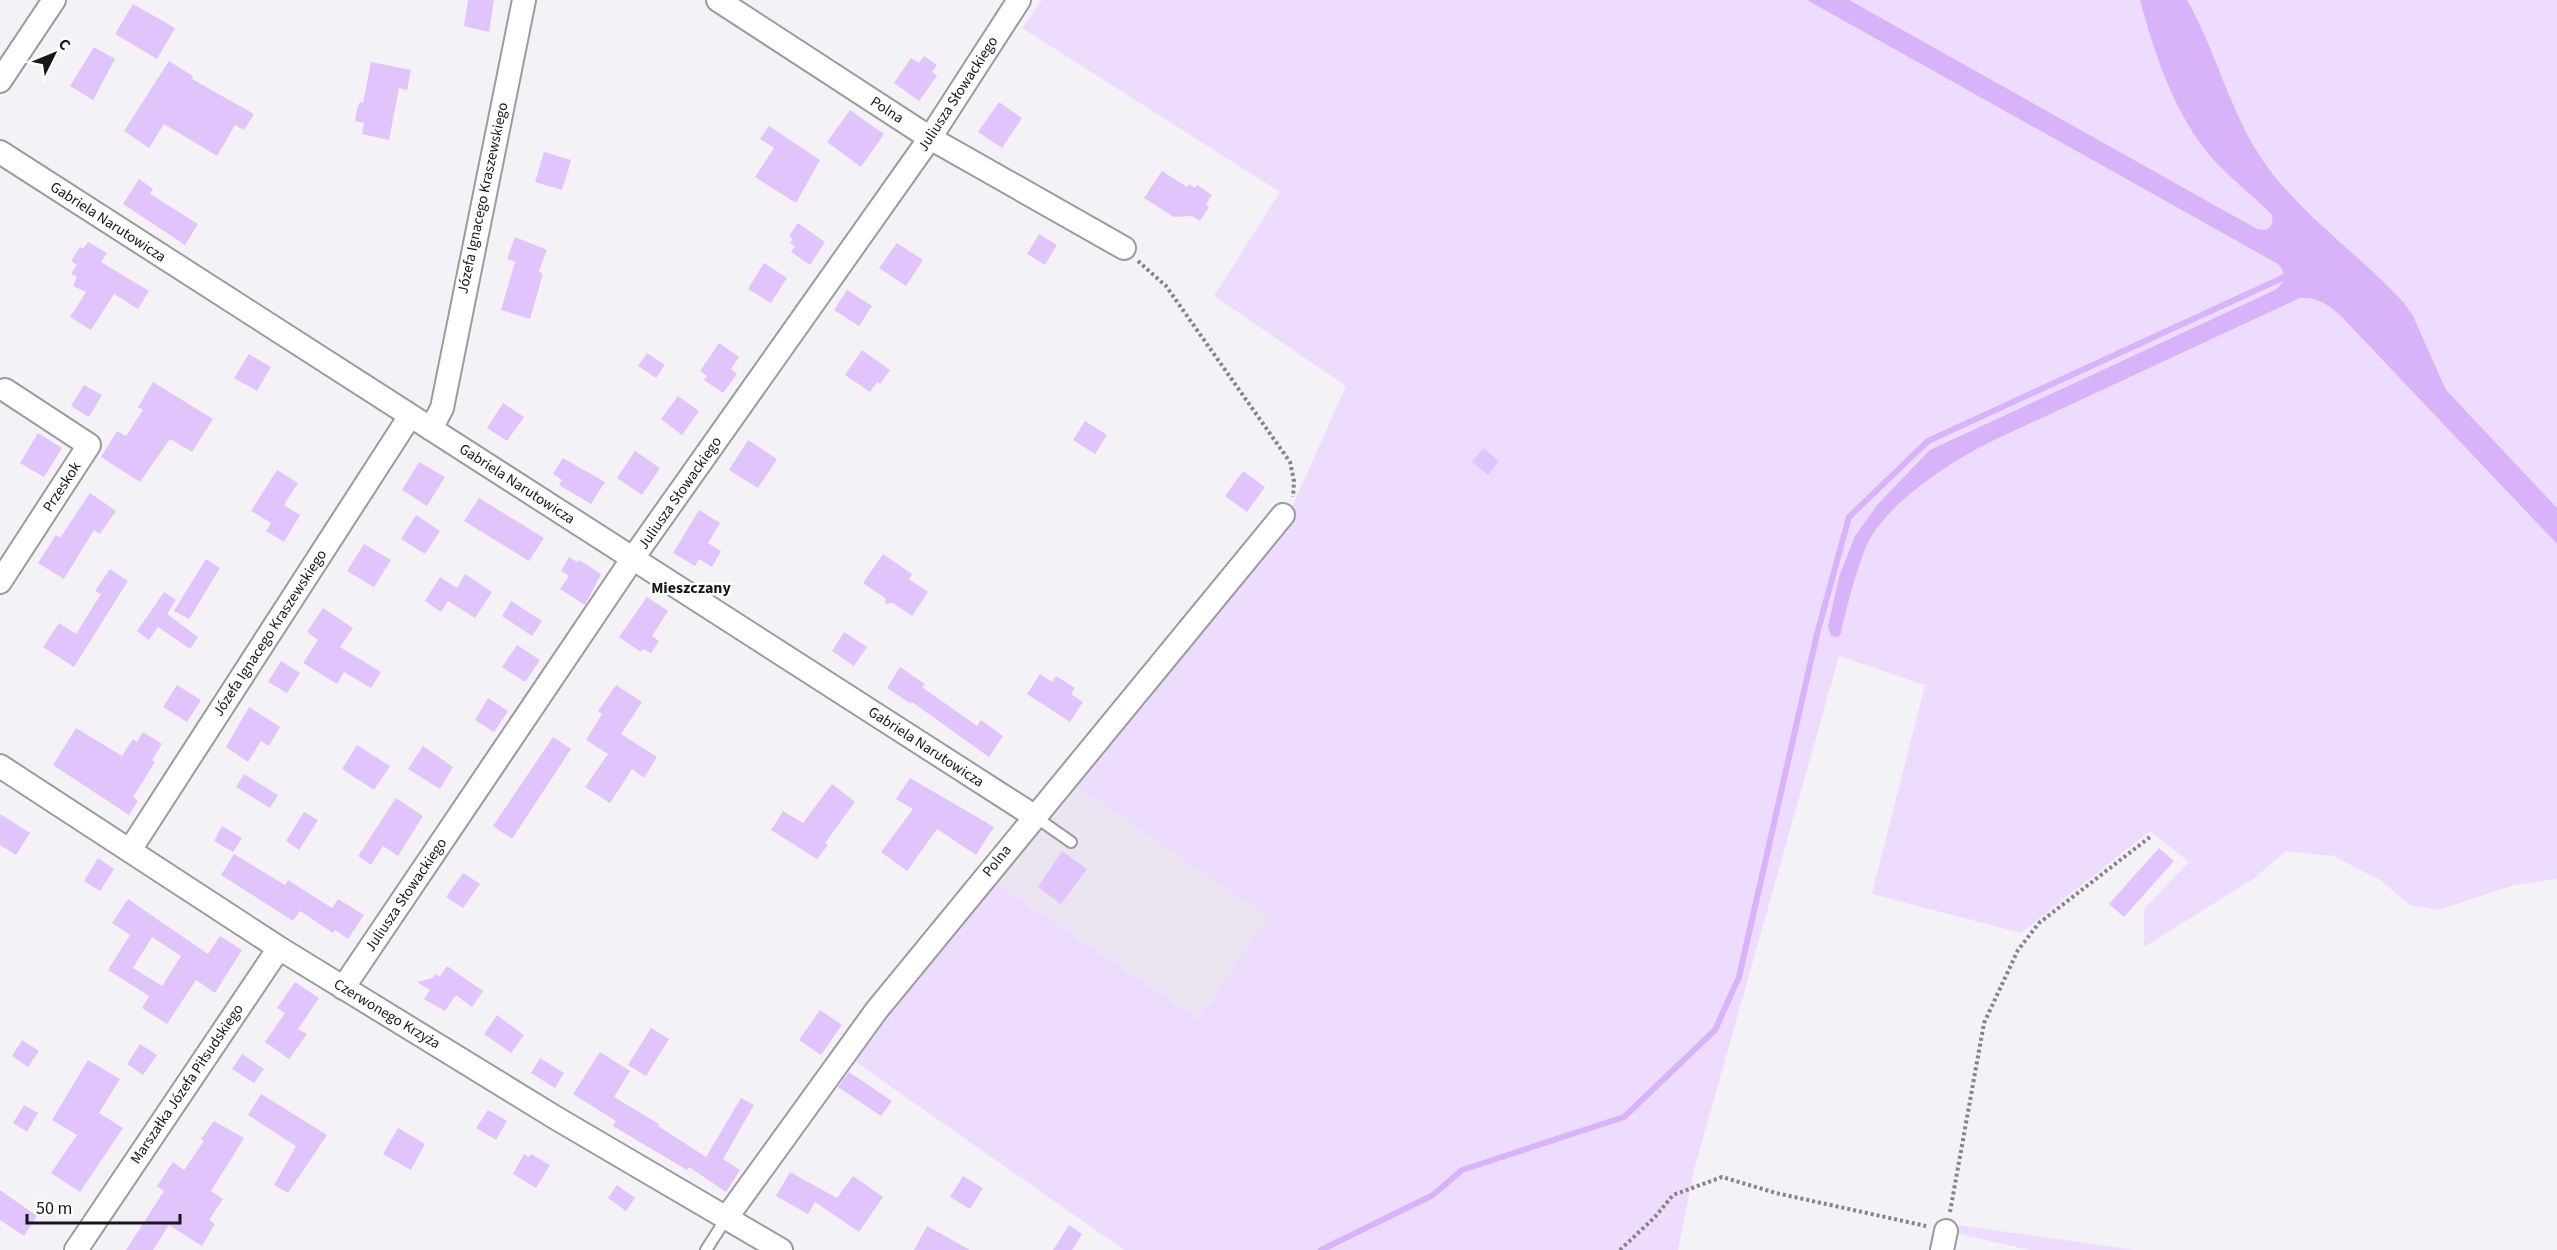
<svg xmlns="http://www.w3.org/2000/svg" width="2557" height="1250" font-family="'Source Sans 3',sans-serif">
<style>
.built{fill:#ebe5f2}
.green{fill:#eddcfe}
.water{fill:#d9b3fa}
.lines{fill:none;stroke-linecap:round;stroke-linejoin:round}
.stream{stroke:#d9b3fa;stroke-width:6}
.building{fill:#e2c4fd;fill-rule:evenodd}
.lane-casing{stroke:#9c9a9f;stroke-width:14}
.street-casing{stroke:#9c9a9f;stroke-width:26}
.path{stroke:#858387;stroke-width:4;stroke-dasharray:3 3;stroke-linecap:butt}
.lane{stroke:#fff;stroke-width:10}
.street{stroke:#fff;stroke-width:22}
.labels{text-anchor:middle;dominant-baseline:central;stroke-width:5;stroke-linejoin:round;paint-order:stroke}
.street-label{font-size:15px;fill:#171618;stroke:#fff}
.neighbourhood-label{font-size:16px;font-weight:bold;fill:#171618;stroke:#fff}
</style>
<rect width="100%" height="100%" fill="#f4f1f7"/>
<path class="built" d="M1075,785L1269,917L1198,1018L994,881Z"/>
<path class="green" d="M1042,0H2557V879L2514,885L2438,910L2410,905L2380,880L2333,856L2286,851L2253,879L2144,947V909L2189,862L2150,831L2021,933L1872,894L1925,685L1839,656L1694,1170L1678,1250H1124L853,1060L994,881L1198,1018L1268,917L1075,785L1288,516L1346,386L1214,296L1280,192L1022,28Z
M1957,1225L2135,1250H2030L1946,1231Z"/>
<path class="water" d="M1807,0H1849L2257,229C2268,232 2274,227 2272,215C2251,193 2225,175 2206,151C2172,107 2154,52 2140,0H2187C2215,49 2228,105 2258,153C2295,212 2358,252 2404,303L2413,316L2446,390L2557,508V544L2340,315C2328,304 2317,297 2300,298L1988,443C1949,463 1894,499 1871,537C1860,555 1845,612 1841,633L1838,637L1831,636L1828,626L1839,577L1855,536L1878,504L1930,450L2275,290C2285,283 2287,273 2278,264Z"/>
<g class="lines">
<path class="stream" d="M1321,1250L1433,1195L1462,1170L1624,1117L1715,1030L1739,977L1817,634L1849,517L1928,441L2291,274"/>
</g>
<path class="building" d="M468,0H494L489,32L464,26Z
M133,4L175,28L157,59L115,34Z
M94,47L115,59L93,100L70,86Z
M924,56L937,65L932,72L937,76L919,101L894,83L911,58L919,63Z
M169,61L193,76L192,79L254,114L244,130L235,125L217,156L164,124L149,148L124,131Z
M371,62L411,70L407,90L399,88L389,140L362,134L364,123L355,121L357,109L360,102L363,103Z
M999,102L1022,118L1002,148L978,132Z
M850,110L884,134L861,167L827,142Z
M769,126L820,160L796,203L755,177L774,148L760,139Z
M544,152L571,160L562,190L535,182Z
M1162,171L1187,187L1189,184L1195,188L1197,185L1212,195L1206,204L1209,207L1200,221L1192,216L1174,217L1144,198Z
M139,179L153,189L150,194L198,224L185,245L123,204Z
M798,223L825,242L810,265L791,252L795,246L790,243L793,239L789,236Z
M1039,234L1057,245L1045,265L1027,254Z
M515,237L547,250L539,271L543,274L530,319L501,310L515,262L507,259Z
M88,242L107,253L101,262L149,291L138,309L114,294L91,330L70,317L86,292L73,286L77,277L71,274L77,265L71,261L80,247L83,249Z
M897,243L923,260L906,286L879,268Z
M764,263L787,278L771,303L748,289Z
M847,290L872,306L859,326L834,310Z
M719,343L739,357L731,369L737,374L723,393L704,380L707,376L700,371Z
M862,350L890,370L880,384L877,382L870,392L845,375Z
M647,353L665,365L656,378L638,366Z
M249,354L271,367L257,391L234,378Z
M153,382L213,419L192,452L170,439L140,482L101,457L117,431L126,436L143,410L138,407Z
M84,385L102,395L89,417L71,406Z
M678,396L699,411L682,435L661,419Z
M503,403L524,417L507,441L487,428Z
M1085,421L1107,435L1095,454L1073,440Z
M38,433L62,448L44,477L20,463Z
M748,440L777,459L758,488L729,470Z
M1483,448L1499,461L1488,475L1472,462Z
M635,451L660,468L642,495L617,478Z
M563,458L605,482L591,504L559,485L562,480L553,474Z
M419,462L445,477L427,506L402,490Z
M277,470L298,483L284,505L300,515L284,542L266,531L271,523L251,511Z
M1243,471L1265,487L1247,512L1225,496Z
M90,493L116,511L100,534L94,530L64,579L38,563L56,535L60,538Z
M479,498L544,538L529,561L464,521Z
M699,510L720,523L708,543L721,551L712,567L699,559L695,566L673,553Z
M416,515L440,531L425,554L401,539Z
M364,544L391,560L374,587L347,571Z
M883,554L912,574L909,579L928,592L912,616L893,603L886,604L885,598L863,583Z
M569,557L577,562L579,560L601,574L585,605L560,589L569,576L561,571Z
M206,559L220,568L189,619L174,611Z
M110,569L128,581L74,667L43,647L59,623L76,634L101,594L95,591Z
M465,574L492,592L475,618L448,601L441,612L425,601L440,577L457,588Z
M164,592L176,600L167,614L198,637L190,649L158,627L149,640L137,631Z
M647,597L668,611L652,636L659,641L651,653L643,649L641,652L619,637Z
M511,601L542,621L532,636L502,616Z
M323,608L353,628L340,647L381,672L371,688L344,672L337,684L303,663L318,640L307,632Z
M844,632L867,647L854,666L832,651Z
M517,645L540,660L525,682L502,667Z
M281,661L300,673L287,693L268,682Z
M900,667L925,684L922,687L977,726L981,720L1003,736L989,757L912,702L911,704L887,688Z
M1040,674L1052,682L1056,676L1075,688L1071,694L1083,702L1070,722L1027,694Z
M177,685L201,700L187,722L163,707Z
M616,685L642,702L621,734L657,757L644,778L632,769L610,803L585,787L608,754L586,740L602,714L598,711Z
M488,698L508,711L494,732L475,720Z
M249,707L280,727L269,746L261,741L248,762L226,747Z
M76,728L122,756L133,739L137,742L143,732L162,744L152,760L155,762L133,797L138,801L129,815L53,765Z
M553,737L571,749L512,839L493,826Z
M357,745L390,766L374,790L342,769Z
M423,746L453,767L440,789L408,769Z
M244,774L278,795L270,808L236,787Z
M910,778L994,827L976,855L937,829L907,871L881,852L913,809L896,799Z
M832,784L855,802L825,843L828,845L817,859L771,830L783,811L803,823Z
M396,798L423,816L398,856L383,846L371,865L358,856Z
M304,812L318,820L299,850L286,841Z
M0,814L30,833L16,855L0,845Z
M222,826L242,838L233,852L214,841Z
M2159,848L2174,861L2124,917L2109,904Z
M1062,851L1087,869L1061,904L1038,887Z
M234,854L285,885L288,880L332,908L338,899L364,915L348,939L335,930L333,933L300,911L293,921L221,875Z
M98,858L114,869L100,891L84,881Z
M463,873L480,884L463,908L446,897Z
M128,899L208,954L220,936L242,950L215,993L196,980L167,1024L142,1008L149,996L108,970L130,935L112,923ZM152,937L181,956L162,986L133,968Z
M447,966L483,991L472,1007L456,995L445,1011L424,999L430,990L417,982L433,978L435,974L440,976Z
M295,982L319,998L298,1029L307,1034L289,1059L265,1042L285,1013L277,1008Z
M820,1010L842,1025L821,1055L799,1040Z
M497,1015L524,1035L511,1053L484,1034Z
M651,1028L669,1039L646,1076L628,1065Z
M22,1040L39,1051L28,1067L12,1056Z
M140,1044L157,1055L143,1075L127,1064Z
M600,1052L630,1071L614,1097L659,1124L658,1126L706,1157L741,1098L754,1105L723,1159L740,1170L726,1192L689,1167L687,1170L613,1126L616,1121L573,1094Z
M242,1054L264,1069L254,1083L232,1069Z
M540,1058L564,1073L555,1088L531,1073Z
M88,1060L120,1079L99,1113L123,1128L80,1192L51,1173L77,1135L52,1120Z
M849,1072L892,1101L881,1116L838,1087Z
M261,1094L327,1135L288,1193L274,1185L296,1146L248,1115Z
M24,1105L38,1113L27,1132L13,1123Z
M488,1110L507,1121L496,1140L476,1128Z
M214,1121L244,1138L211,1191L223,1199L209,1220L215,1224L202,1246L169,1225L153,1250H126L164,1191L157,1186L173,1162L184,1170L204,1141L201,1139Z
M398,1128L425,1144L411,1170L383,1154Z
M524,1154L529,1157L531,1154L550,1165L536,1188L513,1174Z
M790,1172L837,1198L853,1176L883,1197L859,1232L815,1202L808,1214L776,1196Z
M963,1176L983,1188L970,1209L950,1197Z
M617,1185L635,1198L626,1211L608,1198Z
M0,1190L37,1216L24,1236L0,1220Z
M1069,1225L1082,1234L1072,1250H1053Z
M927,1226L970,1250H914Z"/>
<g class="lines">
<defs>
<path id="lane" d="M1034,816L1071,842
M706,1250L727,1217"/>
<path id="street" d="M718,0L930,138L1124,248
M0,81L54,0
M0,152L1034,816
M431,429L442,408L524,0
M0,582L89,445L5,390
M0,766L279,948L556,1118L781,1250
M130,850L410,416
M343,988L633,558L930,138L1019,0
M727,1217L876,1011L1283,515
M76,1250L279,948
M1942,1250L1946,1231"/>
</defs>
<use href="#lane" class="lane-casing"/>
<use href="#street" class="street-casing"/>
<path class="path" d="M1138,261L1166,286L1290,462L1294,481L1293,497
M1950,1212L1984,1023L2018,950L2039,923L2150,837
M1620,1250L1655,1217L1673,1195L1722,1177L1776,1193L1926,1226"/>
<use href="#lane" class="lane"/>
<use href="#street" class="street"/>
</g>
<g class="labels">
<g class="street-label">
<text transform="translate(958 94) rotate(-57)">Juliusza Słowackiego</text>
<text transform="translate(887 110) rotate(33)">Polna</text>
<text transform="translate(483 198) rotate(-78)">Józefa Ignacego Kraszewskiego</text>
<text transform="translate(108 222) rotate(33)">Gabriela Narutowicza</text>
<text transform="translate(517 484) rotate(33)">Gabriela Narutowicza</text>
<text transform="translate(62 487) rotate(-57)">Przeskok</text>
<text transform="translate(680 493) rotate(-55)">Juliusza Słowackiego</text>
<text transform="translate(270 633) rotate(-57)">Józefa Ignacego Kraszewskiego</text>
<text transform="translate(926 747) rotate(33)">Gabriela Narutowicza</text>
<text transform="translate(997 861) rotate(-51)">Polna</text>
<text transform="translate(406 895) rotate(-56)">Juliusza Słowackiego</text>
<text transform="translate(387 1014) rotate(31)">Czerwonego Krzyża</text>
<text transform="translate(187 1084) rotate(-56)">Marszałka Józefa Piłsudskiego</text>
</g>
<g class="neighbourhood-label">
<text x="691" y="588">Mieszczany</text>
</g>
</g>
<g transform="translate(54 54) rotate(47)" stroke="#ffffff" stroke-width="4.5" paint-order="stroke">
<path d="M0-4.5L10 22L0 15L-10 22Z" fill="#171618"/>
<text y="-9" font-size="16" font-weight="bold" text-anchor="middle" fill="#171618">С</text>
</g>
<path d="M27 1214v9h153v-9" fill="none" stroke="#171618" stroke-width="3"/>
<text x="36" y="1214" font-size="18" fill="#171618" stroke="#ffffff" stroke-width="4.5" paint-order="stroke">50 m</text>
</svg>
